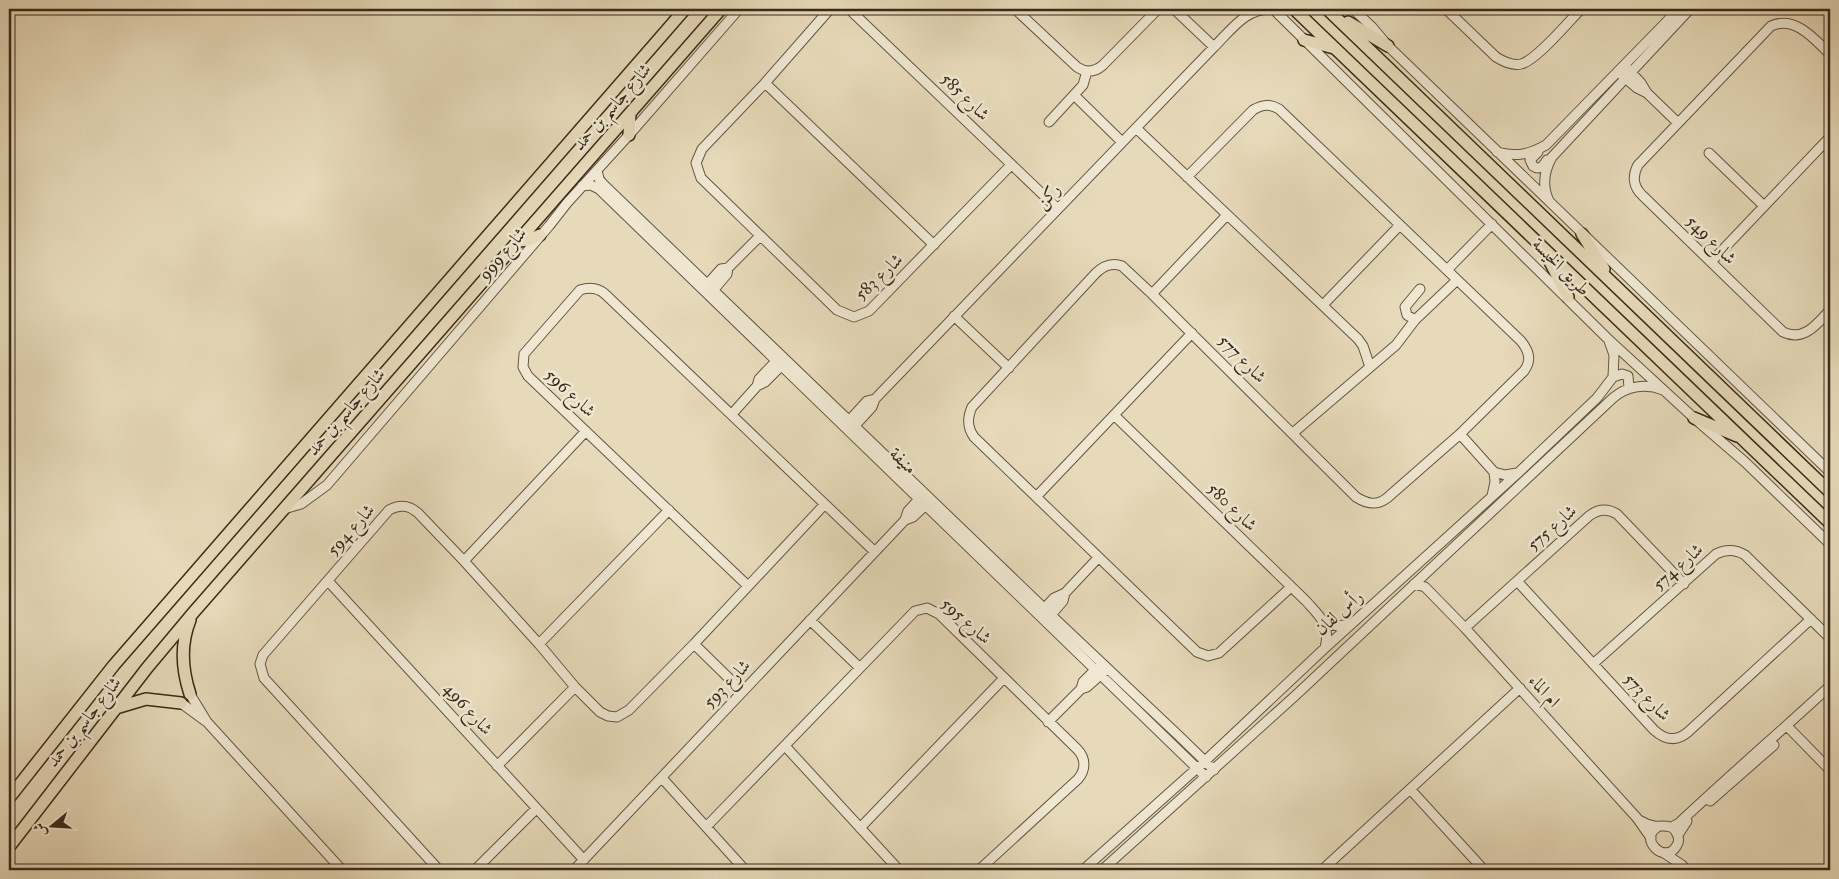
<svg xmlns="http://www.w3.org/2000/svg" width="1839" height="879" font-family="'IM FELL Double Pica',Amiri,serif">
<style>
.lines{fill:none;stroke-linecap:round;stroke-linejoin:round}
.minor-casing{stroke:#645741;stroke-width:11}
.major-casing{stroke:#392b19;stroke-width:14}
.minor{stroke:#efe7d2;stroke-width:9}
.major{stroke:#e7daba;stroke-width:11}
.labels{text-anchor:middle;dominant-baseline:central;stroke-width:5;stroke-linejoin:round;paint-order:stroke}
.street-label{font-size:18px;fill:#392b19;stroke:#efe7d2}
</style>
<rect width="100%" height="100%" fill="#e7daba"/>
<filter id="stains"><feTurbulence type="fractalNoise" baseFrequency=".004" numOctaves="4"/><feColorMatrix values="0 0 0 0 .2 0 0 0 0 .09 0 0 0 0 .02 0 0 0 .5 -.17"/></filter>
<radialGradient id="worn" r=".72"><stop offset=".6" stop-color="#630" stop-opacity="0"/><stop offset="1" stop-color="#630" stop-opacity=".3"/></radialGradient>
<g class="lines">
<defs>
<path id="minor" d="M830,9L765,83L702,149L696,163L701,178L837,310L854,317L869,311L1011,165
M849,9L1058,209
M1015,9L1077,67C1086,73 1095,72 1103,65L1158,9
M1174,9L1214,47
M1273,9L1607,338L1694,418L1745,462L1830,544
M1353,9L1372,27L1388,46L1830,472
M1446,9L1496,57C1504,62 1512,66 1521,64C1536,61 1569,21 1581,9
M1830,54C1814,39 1795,15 1771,26L1638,165C1632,176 1633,187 1643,196L1783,332C1804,342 1817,324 1830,310
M1627,68L1641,83L1647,93
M1622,75L1637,88L1647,93L1678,123
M765,83L934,245
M1074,95L1122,142
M1049,122L1083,85L1087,71
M1136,128L1358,339L1363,346L1370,367
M1497,152C1516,157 1528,155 1546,145L1679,9
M1538,152L1530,160L1533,166C1540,171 1543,166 1547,160
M1709,153L1764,206
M597,170L599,179L603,184L1051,615L1178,735L1214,770
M1187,177L1253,110C1263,104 1270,104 1279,109L1521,341C1529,351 1532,360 1524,371L1460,434L1387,498C1377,506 1367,504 1356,497L1152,294L1122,266C1111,262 1103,266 1095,274L972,407C967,418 967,427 974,437L1197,652L1208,656L1219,653L1291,587
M582,186L591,185L599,189L1206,777
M1549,201C1542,186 1544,171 1552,157L1690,9
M1711,262L1830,137
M1447,270L1492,224
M705,287L721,269L728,268L760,236
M711,293L727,274L728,268
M1152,294L1227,215
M1323,305L1400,225
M954,316L1009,368
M1415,320L1407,315L1405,307L1420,289
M1613,377L1622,374L1628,376L1629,388
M757,386L765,382L785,362
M732,414L757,386L759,379L780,357
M1114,415L1306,601C1320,617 1331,624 1325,648
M846,424L867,401L875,399
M850,431L872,407L875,399L1214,47C1230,31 1249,4 1275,10
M1293,433L1396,345L1415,320L1457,280
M1460,434L1494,472L1505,475L1517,473
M1492,496L1495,482L1494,472
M1036,497L1192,333
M284,509L301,504L327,485L549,226L567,203L629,135L739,9
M905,520L913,517L928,503
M464,561L586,431
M328,581L584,860
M1518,582L1654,730C1665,740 1676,742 1688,732L1811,619
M1414,584L1425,587L1465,628L1637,818L1651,838
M748,586L528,376L523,367L524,354L580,290C589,287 597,287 605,294L875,552
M1044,609L1054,598L1065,593
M1051,615L1063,601L1065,593L1098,558
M810,620L860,668
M1325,623L1337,626L1351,624
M1465,628L1589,516C1598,509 1607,508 1617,514L1684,584
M539,644L669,510
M694,644L742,691
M1593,664L1716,554C1726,549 1735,549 1745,555L1830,638
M1081,689L1083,682L1099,666
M190,694L207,722L342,870
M181,703L207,722
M1048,722L1081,689L1087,687L1105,671
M1787,726L1830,770
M785,746L899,870
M497,766L575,687
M662,778L745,870
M1410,789L1484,870
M1710,801L1774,745
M1639,820C1644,823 1649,825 1654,826C1663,827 1673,823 1677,834C1679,838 1679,842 1677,845C1666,867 1635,837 1660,826
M706,827L915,611L927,608L939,614L1077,749C1086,758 1086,770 1078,779L979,870
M1672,827L1679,823C1729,776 1780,732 1830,686
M860,828L1004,678
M1678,835L1687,821
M1664,853L1682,865L1686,870
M439,870L264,678L260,664L263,655L389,510C400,504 409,505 418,513L464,561L539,644L575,687L600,712L608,716L617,717L629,710L694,644L825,504
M475,870L536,809
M574,870L905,520L908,511L922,496
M1083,870L1205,761L1325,648L1518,473L1597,398L1613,377L1614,355L1609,341
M1102,870L1296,695L1613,398C1627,386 1646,383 1663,390
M1322,870L1520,688"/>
<path id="major" d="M1294,9L1830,523
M1327,9L1830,492
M1348,22L1388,46
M1304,40L1334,48
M629,135L630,114
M1582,234L1604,269
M519,241L529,240L540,235
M1544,250L1568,297
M1694,418L1737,436
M190,694C182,670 180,645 190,620
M116,708L146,699L181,703
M9,798L114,665L685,9
M9,847L147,668L193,613L721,9"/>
</defs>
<use href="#minor" class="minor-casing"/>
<use href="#major" class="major-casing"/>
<use href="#minor" class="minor"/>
<use href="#major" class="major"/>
</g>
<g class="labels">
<g class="street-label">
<text transform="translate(965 97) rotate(44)">شارع 585</text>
<text transform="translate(612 107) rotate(-49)">شارع جاسم بن حمد</text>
<text transform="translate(1048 196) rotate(-46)">ركن</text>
<text transform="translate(1711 240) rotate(44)">شارع 549</text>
<text transform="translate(503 254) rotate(-50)">شارع 999</text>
<text transform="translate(1561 267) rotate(45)">طريق الخيسة</text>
<text transform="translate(879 277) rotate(-44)">شارع 583</text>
<text transform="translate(1242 359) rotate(45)">شارع 577</text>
<text transform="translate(570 393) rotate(43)">شارع 596</text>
<text transform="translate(346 412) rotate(-49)">شارع جاسم بن حمد</text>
<text transform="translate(903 461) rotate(44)">منيفة</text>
<text transform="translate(1232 507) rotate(44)">شارع 580</text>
<text transform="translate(1552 528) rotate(-42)">شارع 575</text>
<text transform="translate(351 530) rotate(-49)">شارع 594</text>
<text transform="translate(1678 567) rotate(-42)">شارع 574</text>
<text transform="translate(1339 613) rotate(-42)">رأس لفان</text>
<text transform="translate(966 621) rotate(41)">شارع 595</text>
<text transform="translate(727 684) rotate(-47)">شارع 593</text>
<text transform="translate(1544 691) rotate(48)">ام الماء</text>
<text transform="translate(1647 697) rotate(46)">شارع 573</text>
<text transform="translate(468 709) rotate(48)">شارع 496</text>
<text transform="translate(84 722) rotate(-52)">شارع جاسم بن حمد</text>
</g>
</g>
<rect width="1839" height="879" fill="none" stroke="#e7daba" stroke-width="30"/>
<rect x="10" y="10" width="1819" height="859" fill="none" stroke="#392b19" stroke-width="2.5"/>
<rect x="15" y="15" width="1809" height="849" fill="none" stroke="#392b19"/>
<g transform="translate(52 826) rotate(252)" stroke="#efe7d2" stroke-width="4" paint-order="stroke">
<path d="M0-4L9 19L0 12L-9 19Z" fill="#392b19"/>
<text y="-8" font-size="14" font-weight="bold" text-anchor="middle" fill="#392b19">ش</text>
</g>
<rect width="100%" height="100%" filter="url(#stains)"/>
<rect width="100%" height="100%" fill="url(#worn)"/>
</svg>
